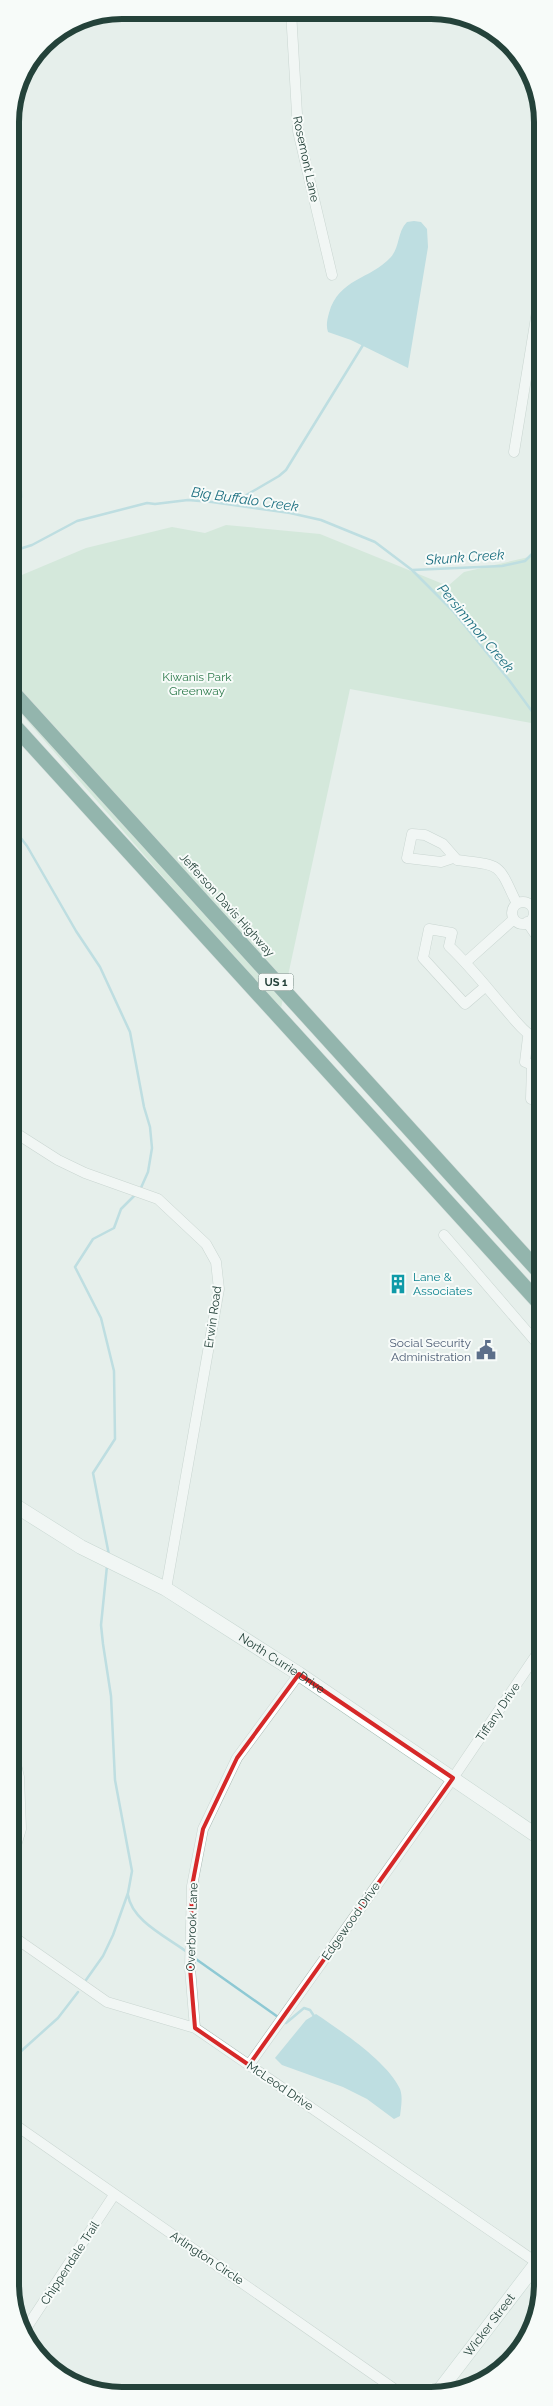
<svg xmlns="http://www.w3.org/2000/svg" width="553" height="2406" font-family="Raleway,sans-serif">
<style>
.green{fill:#bfe0c8}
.water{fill:#8ec9d4}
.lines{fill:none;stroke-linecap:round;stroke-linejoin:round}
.stream{stroke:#8ec9d4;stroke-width:2.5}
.street-casing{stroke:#a8b8b2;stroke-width:11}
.secondary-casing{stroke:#a4bbb3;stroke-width:15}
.highway-casing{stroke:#c2cac8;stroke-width:16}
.street{stroke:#fff;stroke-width:10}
.secondary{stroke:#fff;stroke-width:14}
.highway{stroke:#2f6f62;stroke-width:15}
.marked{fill:none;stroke:#d62828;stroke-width:4;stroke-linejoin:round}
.labels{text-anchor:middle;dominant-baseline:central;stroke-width:4;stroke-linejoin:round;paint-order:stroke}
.shield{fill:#f7fbf9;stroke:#637a73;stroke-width:1}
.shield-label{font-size:11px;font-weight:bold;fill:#24423a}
.street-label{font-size:12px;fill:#24423a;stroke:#f7fbf9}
.park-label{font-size:12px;fill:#2d7a4b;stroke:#f7fbf9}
.culture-label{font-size:12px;fill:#0d838f;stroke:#f7fbf9;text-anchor:start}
.service-label{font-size:12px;fill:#4e5e75;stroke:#f7fbf9;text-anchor:end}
.water-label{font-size:14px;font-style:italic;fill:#1c6f80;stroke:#f7fbf9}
.rim{fill:none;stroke:#24423a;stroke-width:6}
</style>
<rect width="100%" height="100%" fill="#e6efeb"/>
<path class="green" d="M226,525L320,534L448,586L464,572L542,554V725L350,689L281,1008L231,955L10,701V580L86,548L172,527L205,533Z"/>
<path class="water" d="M414,221L421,222L427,229L428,247L408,368L351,340L328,332C326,326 327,320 329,313C339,278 370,280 391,257C400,247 397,232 407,222Z
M316,2014C341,2031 387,2061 400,2089C403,2097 401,2107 400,2116L394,2119L367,2099L343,2087L282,2065L275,2058L306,2020Z"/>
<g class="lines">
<path class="stream" d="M10,415L19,440L21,497L10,542
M231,504L279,476L286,470L363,345
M10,552L32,545L77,521L147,503L155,504L188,500L212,502L290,513L321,520L375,542L412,570L453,611L509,680L542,725
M412,570L502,566L525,561L542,544
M10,824L27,846L76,931L100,967L130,1032L144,1107L150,1127L152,1148L148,1172L140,1190
M109,1555L93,1473L115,1439L114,1371L101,1318L75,1267L93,1239L114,1228L121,1209L136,1194
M128,1895C132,1921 167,1937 187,1952
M193,1957L278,2017
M86,1980L103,1956L113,1935L128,1893L132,1871L115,1780L111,1696L103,1644L101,1625L107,1566
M283,2020L286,2023L304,2008L310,2010L314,2016
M11,2066L19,2053L58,2018L78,1992"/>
<defs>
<path id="street" d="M291,11L298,131L332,275
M514,452L542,281
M453,858L441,862L407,858L412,834L425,835L443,844L457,860C503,866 497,862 517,904
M512 913a11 11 0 1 1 22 0a11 11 0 1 1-22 0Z
M527,922L542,944
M466,962L514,919
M486,986L465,1004L423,958L429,929L452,933L449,946C468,964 484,984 501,1004C514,1019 525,1034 542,1044
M528,1037L525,1062L532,1065L531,1099L542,1100
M11,1130L58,1160L85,1173L158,1199L206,1244L216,1262L219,1289L166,1589
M444,1235L542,1349
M11,1744L19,1777L21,1829L11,1862
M11,1935L107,2002L195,2028L536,2262
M195,2028L190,1968L192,1886L203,1829L237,1758L299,1674
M249,2065L453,1778L543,1645
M11,2122L403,2395
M25,2330L114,2195"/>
<g id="secondary">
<path id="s1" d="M11,1503L81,1547L166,1589L299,1674L543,1840"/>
<path id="s2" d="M436,2395L543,2255"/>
</g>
<path id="highway" d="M10,689L542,1275
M10,721L542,1306"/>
</defs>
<use href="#street" class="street-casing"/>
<use href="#secondary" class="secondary-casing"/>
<use href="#highway" class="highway-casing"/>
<use href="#street" class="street"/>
<use href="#secondary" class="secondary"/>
<use href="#highway" class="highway"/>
</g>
<path d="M0 0H553V2406H0ZM299,1674L453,1778L249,2065L195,2028L190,1968L192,1886L203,1829L237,1758Z" fill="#e6efeb" fill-opacity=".55" fill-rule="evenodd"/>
<path class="marked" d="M299,1674L453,1778L249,2065L195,2028L190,1968L192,1886L203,1829L237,1758Z"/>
<defs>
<symbol id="building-bare" viewBox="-9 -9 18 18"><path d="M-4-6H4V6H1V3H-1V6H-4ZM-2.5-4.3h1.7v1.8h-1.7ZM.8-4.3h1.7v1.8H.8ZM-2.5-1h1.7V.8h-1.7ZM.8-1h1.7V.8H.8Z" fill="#0f9aa8" stroke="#f7fbf9" stroke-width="2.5" paint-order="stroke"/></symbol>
<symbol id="civic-bare" viewBox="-9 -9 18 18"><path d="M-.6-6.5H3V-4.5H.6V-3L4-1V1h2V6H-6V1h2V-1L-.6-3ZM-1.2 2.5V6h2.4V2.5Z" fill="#5c6f8a" stroke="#f7fbf9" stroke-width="2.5" paint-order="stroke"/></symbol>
</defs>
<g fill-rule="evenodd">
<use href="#building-bare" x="384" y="1270" width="28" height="28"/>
<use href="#civic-bare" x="472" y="1336" width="28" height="28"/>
</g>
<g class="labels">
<rect class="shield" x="258.5" y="973.5" width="35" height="17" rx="4"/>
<g class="shield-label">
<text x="276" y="982">US 1</text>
</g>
<g class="street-label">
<text transform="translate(306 159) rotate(78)">Rosemont Lane</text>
<text transform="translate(227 905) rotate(48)">Jefferson Davis Highway</text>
<text transform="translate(213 1317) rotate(-82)">Erwin Road</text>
<text stroke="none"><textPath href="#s1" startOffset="315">North Currie Drive</textPath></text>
<text transform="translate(498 1712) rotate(-56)">Tiffany Drive</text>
<text transform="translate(351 1921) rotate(-55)">Edgewood Drive</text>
<text transform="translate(192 1927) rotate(-88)">Overbrook Lane</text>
<text transform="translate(280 2086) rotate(34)">McLeod Drive</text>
<text transform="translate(207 2258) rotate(34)">Arlington Circle</text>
<text transform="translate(70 2263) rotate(-57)">Chippendale Trail</text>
<text stroke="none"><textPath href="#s2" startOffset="88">Wicker Street</textPath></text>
</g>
<g class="park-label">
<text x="197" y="677">Kiwanis Park<tspan x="197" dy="14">Greenway</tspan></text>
</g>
<g class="culture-label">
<text x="413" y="1277">Lane &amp;<tspan x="413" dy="14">Associates</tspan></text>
</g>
<g class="service-label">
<text x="471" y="1343">Social Security<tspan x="471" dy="14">Administration</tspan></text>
</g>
<g class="water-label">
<text transform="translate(245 499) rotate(8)">Big Buffalo Creek</text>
<text transform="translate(465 557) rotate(-4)">Skunk Creek</text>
<text transform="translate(476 628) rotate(50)">Persimmon Creek</text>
</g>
</g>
<path d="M0 0H553V2406H0ZM122 19H431A103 103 0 0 1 534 122V2284A103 103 0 0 1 431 2387H122A103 103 0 0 1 19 2284V122A103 103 0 0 1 122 19Z" fill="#f7fbf9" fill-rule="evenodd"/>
<path class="rim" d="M122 19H431A103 103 0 0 1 534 122V2284A103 103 0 0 1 431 2387H122A103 103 0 0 1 19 2284V122A103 103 0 0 1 122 19Z"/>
</svg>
